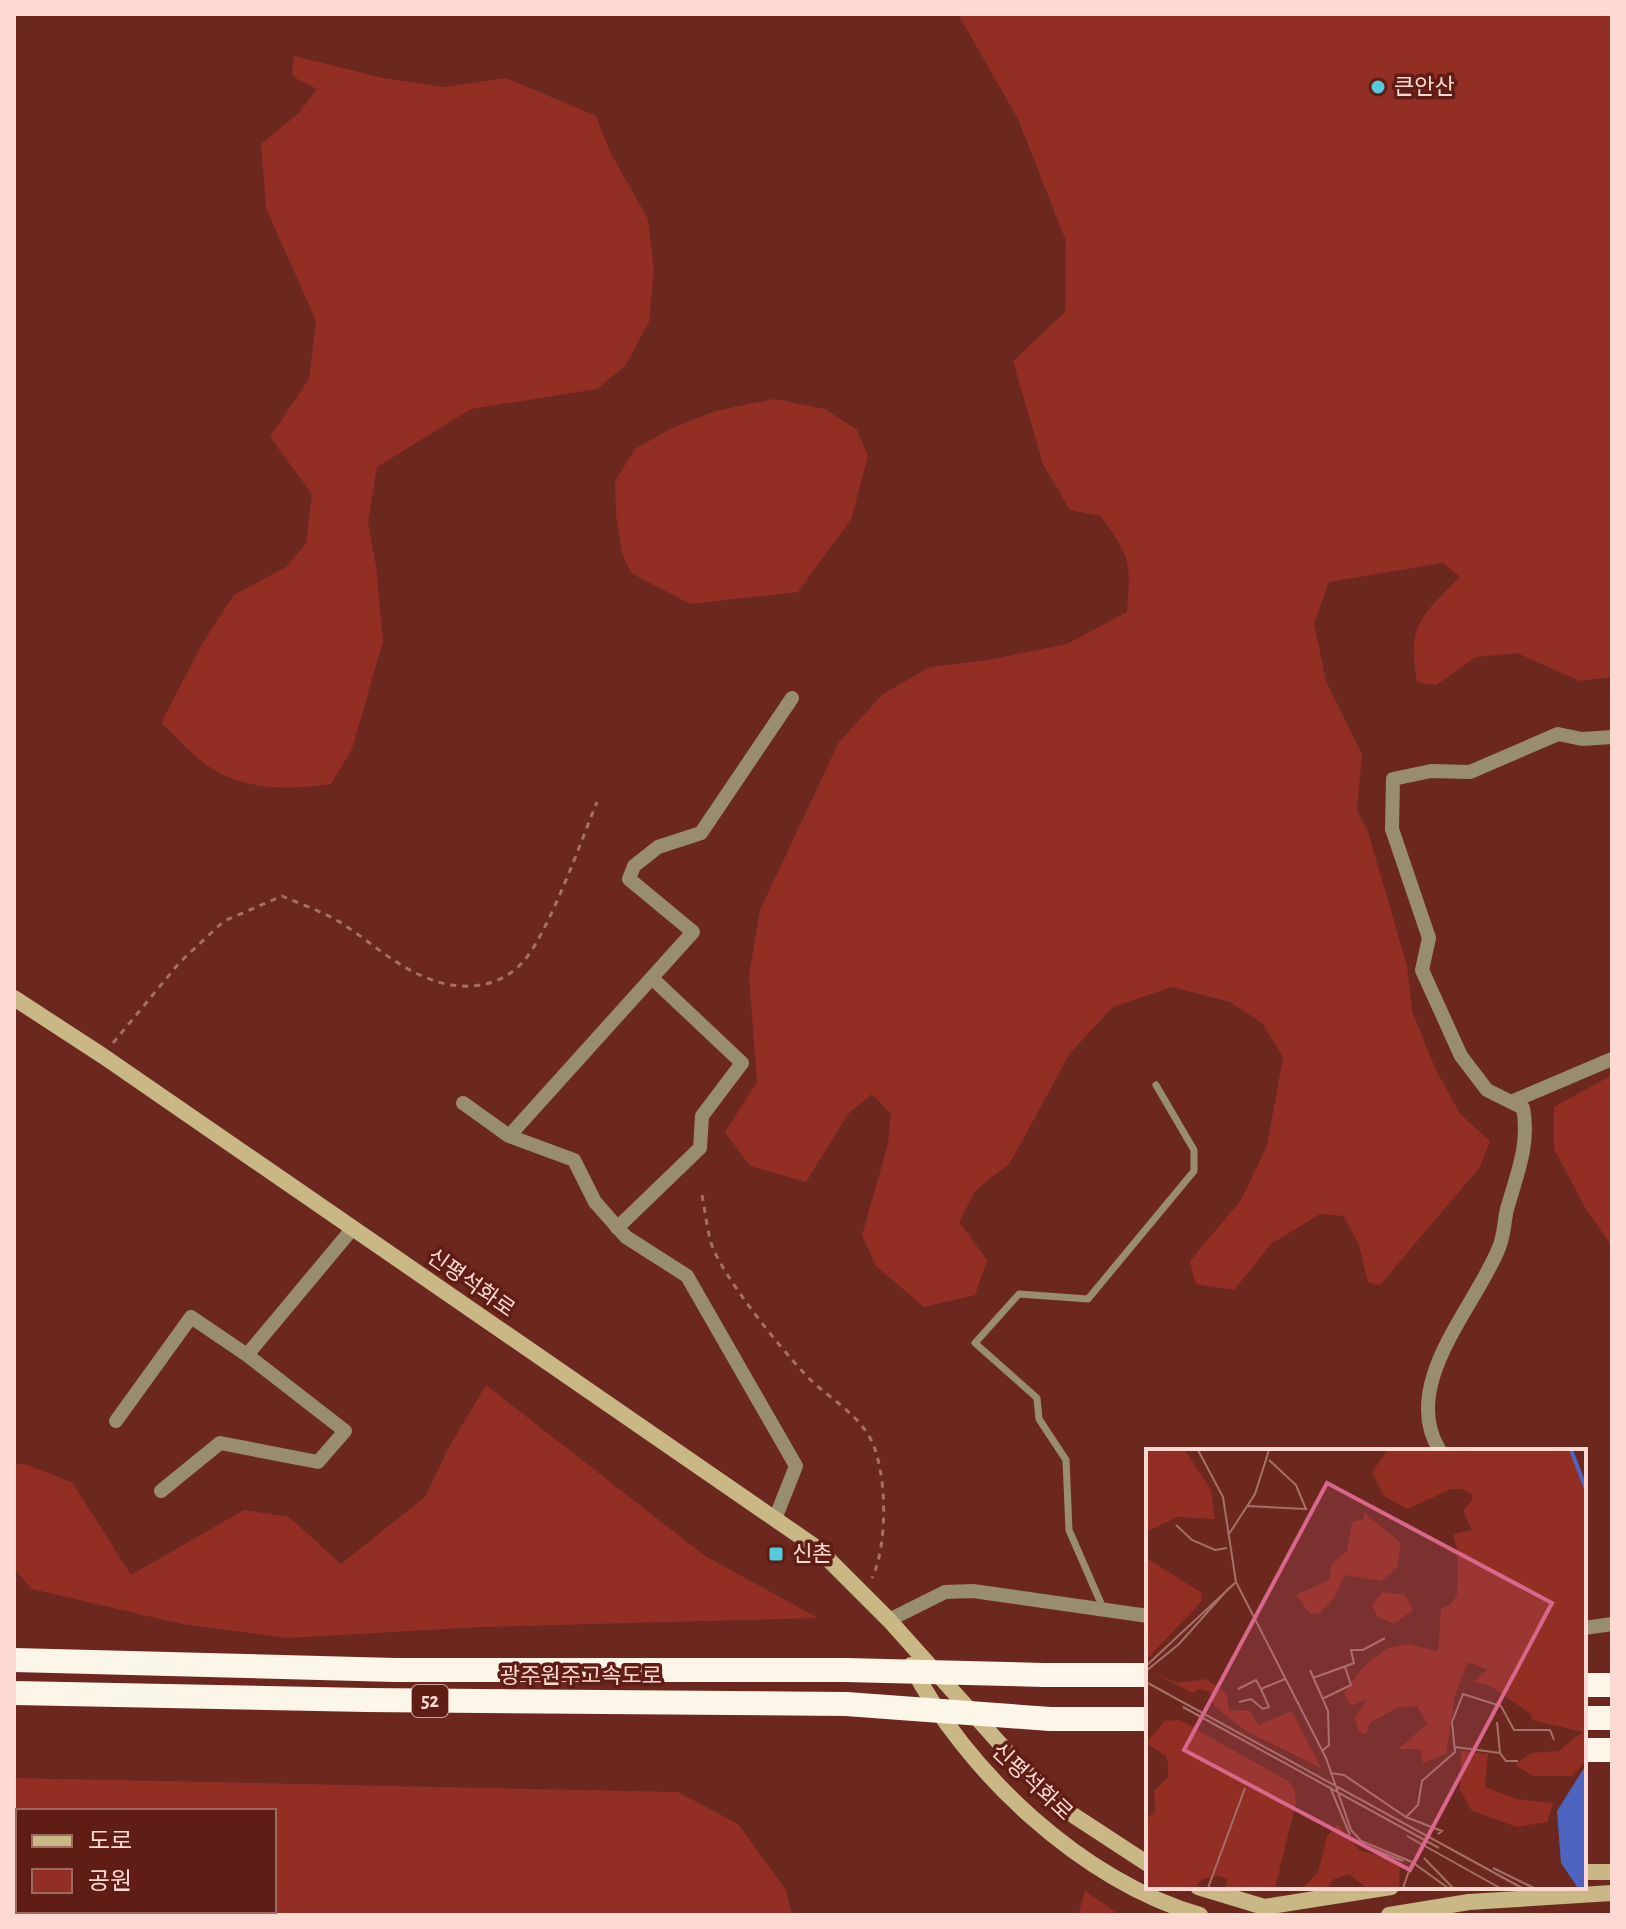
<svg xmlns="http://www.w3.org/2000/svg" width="1626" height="1929" font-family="'Alegreya Sans','Noto Sans KR',sans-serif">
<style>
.green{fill:#922e23;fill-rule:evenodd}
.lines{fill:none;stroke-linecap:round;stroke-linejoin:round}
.path{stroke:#a66f67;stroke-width:3;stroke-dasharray:6 6;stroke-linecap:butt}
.service{stroke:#988d6f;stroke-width:7}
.minor{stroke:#988d6f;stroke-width:14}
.secondary{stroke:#c9b786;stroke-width:16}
.motorway{stroke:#fbf6e7;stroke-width:24}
.motorway-bridge{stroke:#fbf6e7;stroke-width:24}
.poi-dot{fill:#54cadd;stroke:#601d15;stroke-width:3}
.labels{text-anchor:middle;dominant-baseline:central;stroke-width:7;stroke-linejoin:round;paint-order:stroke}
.shield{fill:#601d15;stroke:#cda19a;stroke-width:2}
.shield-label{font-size:20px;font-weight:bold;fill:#fcdad3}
.poi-label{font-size:22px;fill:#fcdad3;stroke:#601d15;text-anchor:start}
.street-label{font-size:22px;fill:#fcdad3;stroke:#601d15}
.inset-river{fill:none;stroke:#4d65c1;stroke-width:4}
.inset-road{fill:none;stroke:#a66f67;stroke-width:2}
.view{fill:#d9668b;fill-opacity:0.15;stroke:#d9668b;stroke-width:4}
.inset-edge{fill:none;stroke:#fcdad3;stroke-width:4}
</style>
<rect width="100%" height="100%" fill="#6c281f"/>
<path class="green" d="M958,14H1612V677L1580,681L1517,653L1476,657L1436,685L1417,682C1407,625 1421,616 1460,577L1443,563L1329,582L1314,623L1326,681L1362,754L1357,810L1368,832L1407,966L1412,1011L1435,1068L1460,1114L1490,1141L1480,1167L1380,1285L1368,1282L1359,1245L1344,1216L1320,1214L1271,1244L1234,1290L1196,1284L1190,1261L1241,1200L1267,1146L1283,1057L1262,1023L1230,1002L1172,987L1113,1007L1070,1053L1010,1163L976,1190L959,1222L987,1260L975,1295L924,1307L876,1266L862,1235L888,1144L891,1114L872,1094L848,1114L806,1182L750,1166L725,1132L757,1082L749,976L760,910L839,742L883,694L930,667L988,660L1067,644L1127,612C1131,562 1131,556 1100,516L1070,510L1043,464L1013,361L1065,312L1066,241L1018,119Z
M294,56L383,78L444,87L506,78L596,116L610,152L648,219L654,270L649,322L625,366L597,389L471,409L377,467L368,522L376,566L383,641L352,749L331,784C291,790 243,791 208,766C191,754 176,737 161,723L202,644L234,595L286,567L306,543L312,494L270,437L309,379L316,321L266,208L261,144L299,113L317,89L297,79L292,73Z
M774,399L825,409L857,430L868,456L851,519L798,592L690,604L631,573L622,553L616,515L615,481L635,449L670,429L715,411Z
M1612,1075V1246L1587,1211L1554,1149V1107Z
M486,1385L705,1556L818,1618L481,1627L287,1638L182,1624L32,1589L14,1569V1464H24L72,1482L131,1575L244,1510L289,1517L341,1564L425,1497L449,1447Z
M14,1778L678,1792L738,1824L786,1890L792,1915H14ZM274,1811V1911H18V1811Z
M1085,1891L1120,1915H1078Z"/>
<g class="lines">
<path class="path" d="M113,1043L180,962L224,921L282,896C300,904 321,911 338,921C366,938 389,961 420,975C453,991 495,992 522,963C548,935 581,841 597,802
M702,1195C705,1211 707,1228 711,1243C722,1276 778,1345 803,1372C823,1395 853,1409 869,1436C888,1468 888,1546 872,1578"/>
<path class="service" d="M1103,1608L1069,1530L1066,1460L1039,1419L1037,1398L975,1343L1019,1294L1088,1299L1194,1171V1150L1156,1085"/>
<path class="minor" d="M1511,1102L1612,1059
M463,1103L509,1136L574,1160L595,1202L626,1237L687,1276L796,1466L775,1519
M509,1136L693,932L629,879L634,866L658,847L701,833L792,698
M617,1228L700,1148L702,1116L742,1063L653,979
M116,1421L191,1317L247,1355L353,1228
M1440,1451C1399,1386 1473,1310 1498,1250C1504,1238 1504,1222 1507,1209C1517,1174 1530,1144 1523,1108L1487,1090L1461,1056L1422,970L1429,938L1392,829L1393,779L1431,771L1470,772L1558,734L1582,739L1612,737
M161,1491L220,1443L318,1462L345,1431L247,1355
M889,1620L945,1592L973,1591L1148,1616
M1584,1628L1612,1624"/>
<path class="secondary" d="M14,998L103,1056L817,1548L889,1620L1019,1765L1073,1815L1148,1864
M911,1665C965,1771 1083,1882 1200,1915
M1584,1872H1612
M1198,1887L1264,1907L1391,1887
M1389,1915L1469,1902L1612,1893"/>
<path class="motorway" d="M14,1660L395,1670H845
M1044,1675H1148
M1584,1685H1612
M14,1693L366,1700L846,1704
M1584,1718H1612
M1050,1719H1148
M1584,1750H1612"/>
<path class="motorway-bridge" d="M845,1670L1044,1675
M846,1704L1050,1719"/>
</g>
<g class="poi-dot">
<circle cx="1378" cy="87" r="8"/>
<rect x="768" y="1546" width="16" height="16" rx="4"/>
</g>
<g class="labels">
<rect class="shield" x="412" y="1685" width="36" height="32" rx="6"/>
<g class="shield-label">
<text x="430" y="1701">52</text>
</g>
<g class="poi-label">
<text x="1394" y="87">큰안산</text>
<text x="792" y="1554">신촌</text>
</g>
<g class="street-label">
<text transform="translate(471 1283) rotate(35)">신평석화로</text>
<text x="581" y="1676">광주원주고속도로</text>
<text transform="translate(1032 1782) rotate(43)">신평석화로</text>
</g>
</g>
<g transform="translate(1146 1449)">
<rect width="440" height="440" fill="#6c281f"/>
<path d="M0,1H39L65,41L69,70L31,68L0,83ZM242,1H423L431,12L440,49V312L426,327H387L369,316L385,304L412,302L437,283L386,271L385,265L343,236L327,233L341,221L322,213L309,246L300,305L277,314L274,300H252L281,275L271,257L251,259L224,274L220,285L213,283L209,269L221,250L205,257L198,244L219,216L242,199L261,195L292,202L295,159L305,155L311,146L312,103L307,85L326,81L317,61L326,52V45L317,40H305L261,60L238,47L226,23ZM217,63L255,94L251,119L235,132L199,126L187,151L174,164L164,165L150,146L183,131L186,114L201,102L206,73L218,70ZM0,109L56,144L55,153L0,211ZM236,143L259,146L267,161L248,175L232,168L226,156ZM5,223L32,234L60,230L81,245L83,262L103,261L113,276L146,262L175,319L100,282L68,257L64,243L53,240L47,244ZM34,271L142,332L149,341L150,354L129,439H80L81,430L73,427L56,430L49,439H0V372L9,361L8,342L22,328V315L20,307L0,294L19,272ZM315,302L342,305L339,338L370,350L407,354L401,373L371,378L326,362L314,341ZM192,376L213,401L254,413L253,439H221L203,425L186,431L183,439H157L172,423L181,387Z" fill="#922e23"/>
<path d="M440,316V439H432L415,414L411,362Z" fill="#4d65c1"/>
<path class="inset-river" d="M425,1L440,40"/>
<path class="inset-road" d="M52,1L77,48L90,133L180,309L205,381L215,392L266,413L302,439M101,57L160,60L150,36L123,11M30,76L46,91L69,101L81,99M83,85L109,45L123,1M0,217L90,133M164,221L182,262L183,296L176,302M0,222L33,195L83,139M167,229L208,214L205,201H217L239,189M0,233L376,439M92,240L110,231L115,240L139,230M176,250L205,236L199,218M93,253L105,250L117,260L123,258L115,240M37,258L293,399M351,273L354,304L360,312H372M309,298L354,304M184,324L198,326L260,368L296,382L292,385M184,338L204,386M260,368L272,356L276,332L309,303L306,273L317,245L355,257L368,281H404L408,291M261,387L354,439M212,394L257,412M278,409L307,439M347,419L388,439M62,439L99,339M257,439L265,416"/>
<path class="view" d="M181,34L406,154L264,421L38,301Z"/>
<rect width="440" height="440" class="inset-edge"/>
</g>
<rect width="1626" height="1929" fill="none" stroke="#fcdad3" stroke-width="32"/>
<rect x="16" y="1809" width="260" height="104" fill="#601d15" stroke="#9e6961" stroke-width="2"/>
<rect x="32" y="1835" width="40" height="12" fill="#c9b786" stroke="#9e6961" stroke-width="2"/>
<text x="88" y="1849" font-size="24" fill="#fcdad3">도로</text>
<rect x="32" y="1869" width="40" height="24" fill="#922e23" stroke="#9e6961" stroke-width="2"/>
<text x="88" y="1889" font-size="24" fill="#fcdad3">공원</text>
</svg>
